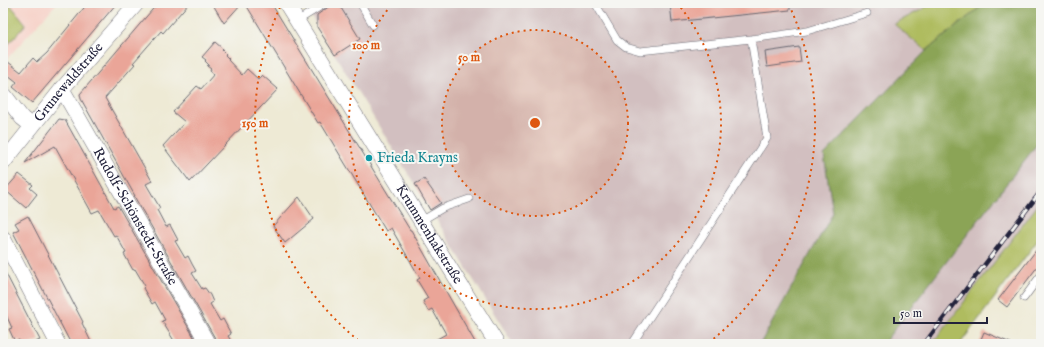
<svg xmlns="http://www.w3.org/2000/svg" width="1044" height="347" font-family="'IM FELL English',serif">
<style>
.built{fill:#f7d1c8}
.industrial{fill:#d2bfc0}
.green{fill:#afbc5f;stroke:#686f4d}
.forest{fill:#8ba456;stroke:#566348}
.building{fill:#eaa598}
.lines{fill:none;stroke-linecap:round;stroke-linejoin:round}
.service-casing{stroke:#696871;stroke-width:8}
.minor-casing{stroke:#696871;stroke-width:16}
.service{stroke:#fff;stroke-width:7}
.minor{stroke:#fff;stroke-width:15}
.rail-casing{stroke:#22223b;stroke-width:4.5}
.rail{stroke:#f6f6f2;stroke-width:3;stroke-dasharray:9;stroke-linecap:butt}
.ring{fill:none;stroke:#de560e;stroke-width:2;stroke-dasharray:2 4}
.culture-dot{fill:#0f9aa8;stroke:#f6f6f2;stroke-width:1.5}
.labels{text-anchor:middle;dominant-baseline:central;stroke-width:4;stroke-linejoin:round;paint-order:stroke}
.street-label{font-size:14px;fill:#22223b;stroke:#f6f6f2}
.culture-label{font-size:14px;fill:#0d838f;stroke:#f6f6f2;text-anchor:start}
.centre{fill:#de560e;stroke:#f6f6f2;stroke-width:2}
.ring-label{font-size:12px;text-anchor:middle;font-weight:bold;fill:#de560e;stroke:#f6f6f2;stroke-width:4;stroke-linejoin:round;paint-order:stroke}
</style>
<rect width="100%" height="100%" fill="#f6f6f2"/>
<filter id="ink" filterUnits="userSpaceOnUse"><feTurbulence type="fractalNoise" baseFrequency=".025" numOctaves="2"/><feDisplacementMap in="SourceGraphic" scale="8" xChannelSelector="R" yChannelSelector="G"/><feConvolveMatrix kernelMatrix="1 2 1 2 8 2 1 2 1" color-interpolation-filters="sRGB"/></filter>
<filter id="wash" filterUnits="userSpaceOnUse"><feTurbulence type="fractalNoise" baseFrequency=".012" numOctaves="4" result="noise"/><feDisplacementMap in="SourceGraphic" scale="16" xChannelSelector="R" yChannelSelector="G"/><feGaussianBlur stdDeviation="0.9" result="paint"/><feColorMatrix in="noise" values="0 0 0 0 0 0 0 0 0 0 0 0 0 0 0 0 0 1.4 0 .05"/><feComposite in="paint" operator="in"/></filter>
<g filter="url(#wash)">
<rect width="100%" height="100%" fill="#eeead5"/>
<path class="built" d="M3,3H57L3,63Z"/>
<path class="industrial" d="M303,3H985L926,51L824,155L833,213L760,344H513Z
M1041,139V201L932,344H883Z"/>
<path class="green" d="M3,3H9L26,24L5,48L3,46Z
M934,3H985L926,51L894,24Z
M1041,201V236L960,344H932Z"/>
<path class="forest" d="M985,3H1041V139L883,344H760L833,213L824,155L926,51Z"/>
<g id="blocks">
<path class="building" d="M88,3H117L32,103L13,87L17,82L3,71V58L21,72L33,58L37,62L47,53Z
M158,3H189L163,33L161,31L133,63L135,64L105,98L152,181L146,184L160,208L157,210L166,227L170,225L178,240L175,241L185,258L188,256L192,264L196,271L192,273L202,289L205,288L210,295L213,302L210,304L220,321L223,319L231,334L228,336L233,344H217L216,340L134,196H135L81,99L80,94Z
M212,3H242L224,23Z
M245,3H271L410,230H411L476,344H428L446,334L432,309L428,311L423,301L428,298L417,280L420,278L391,228L386,231L320,122L318,123Z
M334,3H338L360,39L335,55L317,27V15Z
M670,3H790V10L672,22Z
M215,42L223,49L222,50L226,54L225,55L229,59L228,60L242,75L247,69L258,79L262,75L278,89L190,182L163,146L185,122L173,112L197,86L201,89L214,74L210,71L211,69L207,66L209,65L205,61L206,60L202,57Z
M799,47L801,62L767,67L765,52Z
M59,119L65,120L114,208L118,206L198,344H176L162,321L165,320L155,302L152,304L143,288L145,286L135,269L133,270L124,254L126,253L116,235L114,236L99,210L92,213L55,146L25,163Z
M19,174L33,185L30,188L37,194L26,208L5,190Z
M424,179L441,203L430,210L415,184Z
M299,197L314,219L285,243L273,226Z
M28,216L83,322L82,323L92,344H71L13,232L19,229L15,223Z
M1041,244V262L1007,307L998,300Z
M3,268L40,340L31,344H21L19,340L15,342L9,329L12,328L3,308Z
M984,332L1013,344H979Z"/>
</g>
</g>
<g filter="url(#ink)">
<use href="#blocks" fill-opacity="0" stroke="#696871" stroke-width="1"/>
<g class="lines">
<defs>
<path id="service" d="M360,3L373,25
M595,3L617,40L626,47L640,51L751,39L807,31L867,13
M297,21L326,3
M421,221L443,208L469,199
M1024,298L1041,275
M632,344L767,138L751,39"/>
<g id="minor">
<path id="s1" d="M286,3L497,344"/>
<path id="s2" d="M62,89L208,344"/>
<path d="M3,93L22,118L32,126"/>
<path id="s3" d="M3,163L62,89L137,3"/>
<path d="M3,238L58,344"/>
</g>
</defs>
<use href="#service" class="service-casing"/>
<use href="#minor" class="minor-casing"/>
<use href="#service" class="service"/>
<use href="#minor" class="minor"/>
<defs>
<path id="rail" d="M924,344L1041,191"/>
</defs>
<use href="#rail" class="rail-casing"/>
<use href="#rail" class="rail"/>
</g>
</g>
<circle cx="535" cy="123" r="93" fill="#de560e" fill-opacity=".12"/>
<g class="ring">
<circle cx="535" cy="123" r="93"/>
<path d="M677 3A186 186 0 1 1 393 3"/>
<path d="M363 344A280 280 0 0 1 281 5M789 5A280 280 0 0 1 707 344"/>
</g>
<circle class="culture-dot" cx="369" cy="158" r="4"/>
<g class="labels">
<g class="street-label">
<text stroke="none"><textPath href="#s3" startOffset="104">Grunewaldstraße</textPath></text>
<text stroke="none"><textPath href="#s2" startOffset="147">Rudolf-Schönstedt-Straße</textPath></text>
<text stroke="none"><textPath href="#s1" startOffset="272">Krummenhakstraße</textPath></text>
</g>
<g class="culture-label">
<text x="377" y="158">Frieda Krayns</text>
</g>
</g>
<circle cx="535" cy="123" r="6" class="centre"/>
<g class="ring-label">
<text x="366" y="49">100 m</text>
<text x="469" y="61">50 m</text>
<text x="255" y="127">150 m</text>
</g>
<rect width="1044" height="347" fill="none" stroke="#f6f6f2" stroke-width="16"/>
<path d="M894 317v6h93v-6" fill="none" stroke="#22223b" stroke-width="2"/>
<text x="900" y="317" font-size="12" fill="#22223b" stroke="#f6f6f2" stroke-width="3" paint-order="stroke">50 m</text>
</svg>
